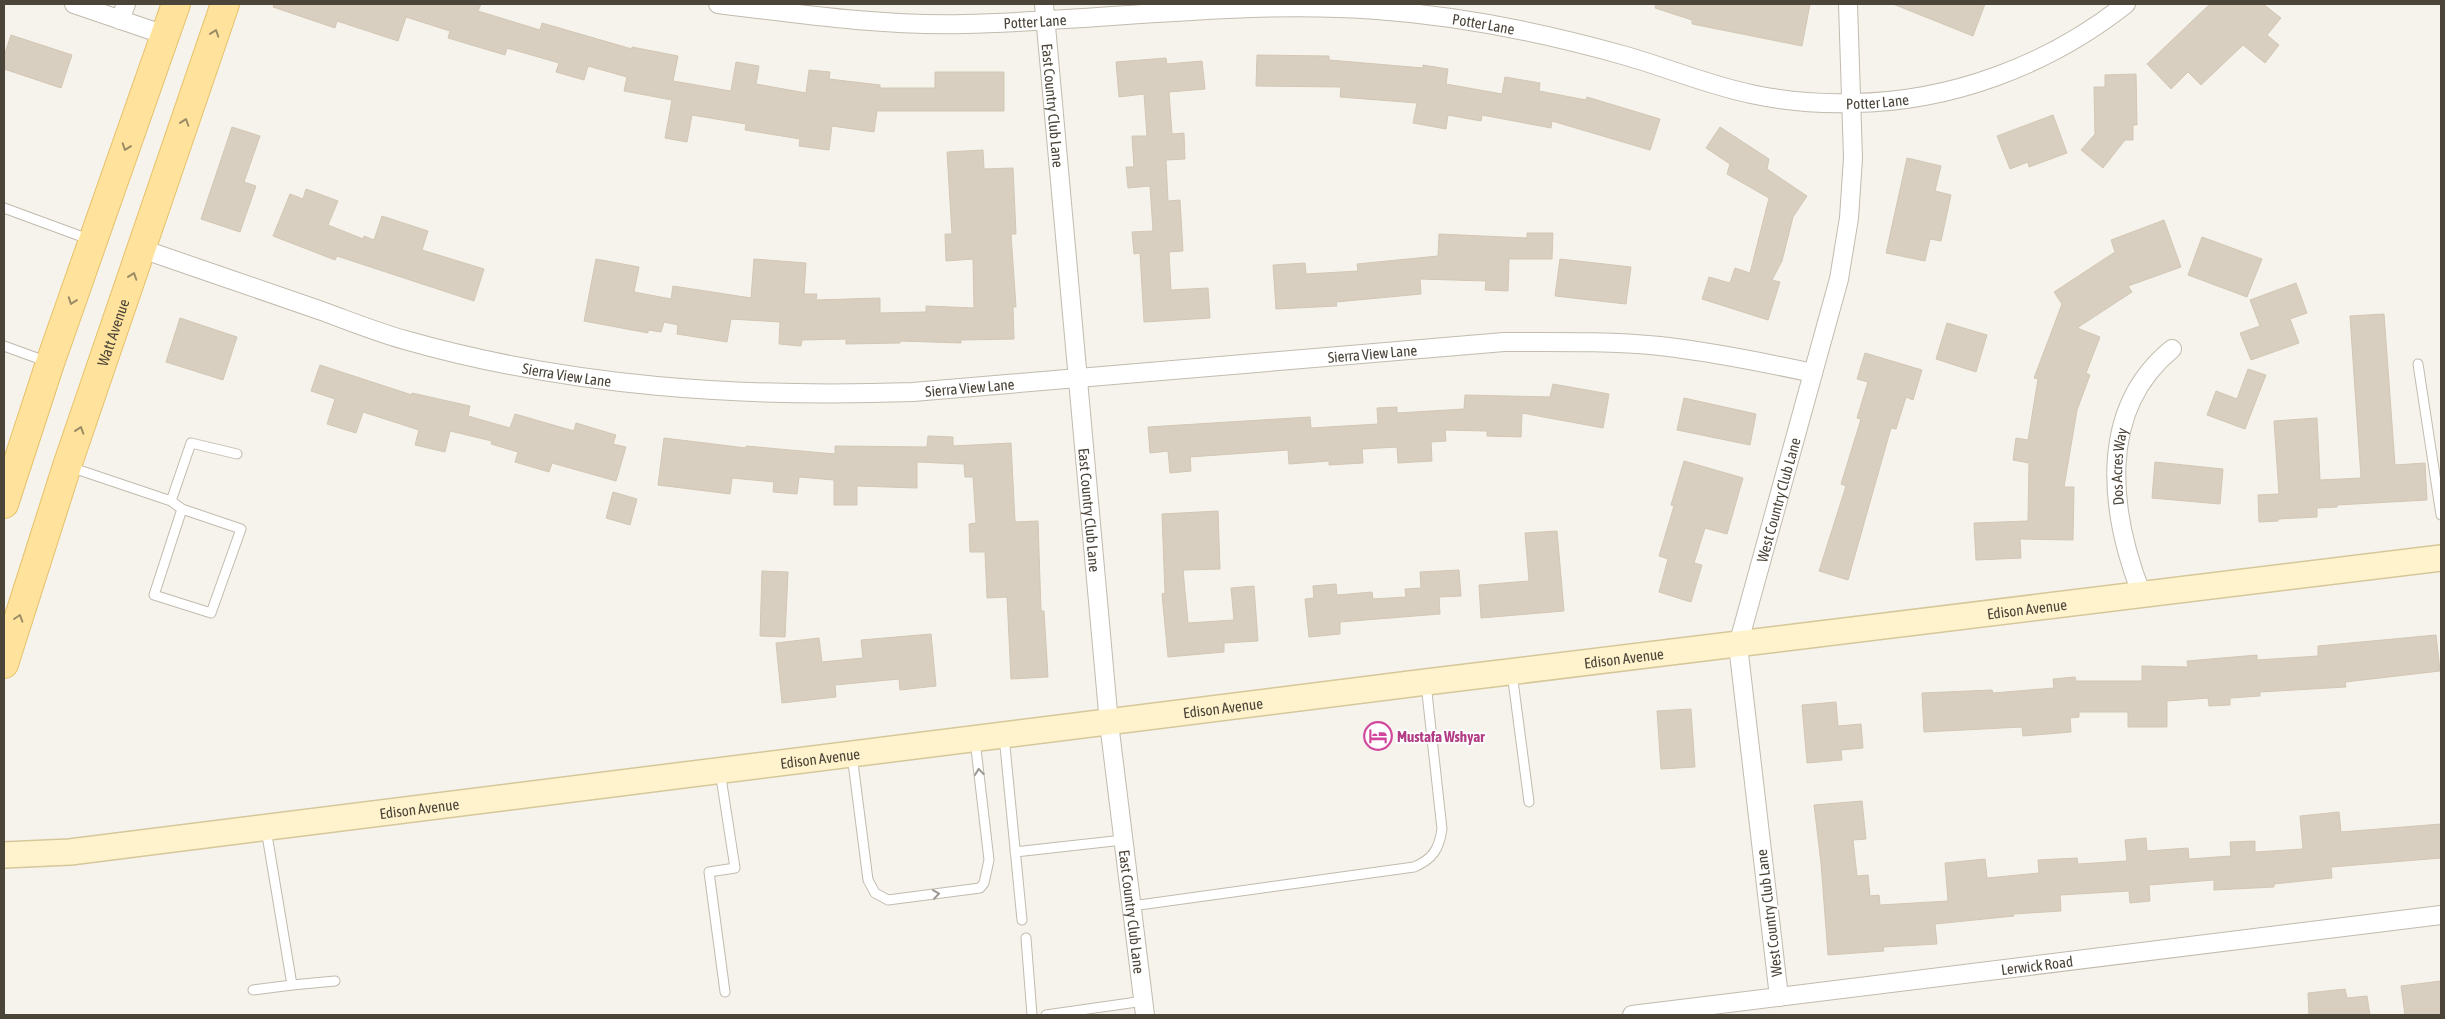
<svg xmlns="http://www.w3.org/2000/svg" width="2445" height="1019" font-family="'Asap Condensed',sans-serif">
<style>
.building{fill:#d8cfc1;stroke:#d3c7b4}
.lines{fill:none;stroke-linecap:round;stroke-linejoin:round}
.lane-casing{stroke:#c2bbae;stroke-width:11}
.street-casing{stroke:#c2bbae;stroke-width:20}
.secondary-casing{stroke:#d6c79b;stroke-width:28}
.primary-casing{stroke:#e6c16a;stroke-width:30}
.lane{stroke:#fff;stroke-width:9}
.street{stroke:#fff;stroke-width:18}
.secondary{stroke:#fff3cd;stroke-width:25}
.primary{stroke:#ffe39c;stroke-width:28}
.oneway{stroke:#9c8c66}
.oneway2{stroke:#9c9892}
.labels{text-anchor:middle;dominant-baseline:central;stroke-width:4;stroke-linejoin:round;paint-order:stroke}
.street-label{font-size:15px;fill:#4b4439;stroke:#fff}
.hotel-label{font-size:15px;font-weight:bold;fill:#b23c85;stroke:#fff;text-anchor:start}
</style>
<rect width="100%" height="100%" fill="#f6f3ec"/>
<path class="building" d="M274,4H481L478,11L540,30L542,23L632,49V47L678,56L673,81L731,91L736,62L759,66L756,84L806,93L809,70L830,72L829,79L880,85V88H935V72H1004V111H877L874,132L832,126L829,150L799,146L800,139L745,130L746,124L692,115L687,142L665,138L672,100L624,91L627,77L588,66L584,80L556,72L559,63L507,48L505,55L448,38L450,31L406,17L398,41L337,21L335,28L273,7Z
M1656,4H1810L1802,46L1692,24V20L1655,8Z
M1893,4H1985L1973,36Z
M2210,4H2263L2281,18L2267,35L2279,45L2265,63L2243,45L2201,85L2188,72L2171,89L2147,64Z
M11,35L72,55L61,88L4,69V56Z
M1257,55L1329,56V60L1423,68V65L1448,69L1446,84L1502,94L1505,77L1540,83L1539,91L1586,100L1587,97L1660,119L1650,150L1552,121L1551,128L1482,115L1481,121L1448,115L1446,129L1413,123L1417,103L1340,97L1341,87L1256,86Z
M1166,58L1167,64L1202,61L1205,89L1169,92L1172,134L1184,133L1185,159L1166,160L1168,201L1180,200L1183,251L1169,252L1171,290L1208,288L1210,318L1144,322L1140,253L1134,254L1132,232L1153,231L1150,186L1128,188L1126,167H1134L1132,136H1147L1144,94L1119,97L1116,62Z
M2136,74L2137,125H2133V140H2125L2103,168L2081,150L2095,134L2094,87H2105V75Z
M2053,115L2067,153L2029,167L2028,162L2010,169L1997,136Z
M232,127L260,136L244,182L256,186L240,232L201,219Z
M1720,127L1769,159L1767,169L1807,196L1793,217L1782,261L1772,280L1780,282L1768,320L1702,299L1709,277L1730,283L1735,268L1750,273L1769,198L1727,174L1730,164L1706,148Z
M983,150L984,169L1013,168L1016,234H1011L1016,307H1013L1014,339L961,340V343L900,341V343L846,344V339L802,340L801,346L779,344L780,322L731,319L727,342L677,334L678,325L664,322L661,332L648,330V333L584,321L596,259L639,267L634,292L671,299L673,286L751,298L754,259L806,263L804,294H817L816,300L880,298V313L926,312V306L974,308L973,259L946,261L945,234H952L947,152Z
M1907,158L1941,166L1935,191L1951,195L1941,241L1930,239L1925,261L1886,253Z
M306,189L338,201L328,225L363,239L364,236L374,240L382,216L428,231L422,250L484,269L474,301L337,256L335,260L273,236L290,194L303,199Z
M2164,220L2181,267L2128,286L2132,292L2077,328L2100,337L2086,373L2090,375L2077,410L2064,487H2074L2073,540L2020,539L2021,558L1976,560L1974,523L2028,521L2029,463L2013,460L2016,438L2028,440L2038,379L2034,378L2062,304L2054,292L2115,252L2111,240Z
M1527,233H1553L1552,259H1509L1508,291L1485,290L1486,281L1420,279L1421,294L1336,302L1337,306L1276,309L1273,265L1305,263L1306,274L1358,271L1357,264L1438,256L1439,234L1527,238Z
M2202,237L2262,259L2247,297L2188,275Z
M1560,259L1631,267L1626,304L1555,296Z
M2296,283L2307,313L2290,319L2299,343L2251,360L2240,333L2260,326L2250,300Z
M2384,314L2395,465L2425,463L2427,500L2337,505V507L2317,508V517L2278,519V521L2259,522L2258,495L2279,494L2274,421L2317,418L2320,480L2361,478L2350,316Z
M180,318L237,337L223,380L166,362Z
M1947,323L1987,335L1976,372L1936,359Z
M1865,353L1922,370L1913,400L1906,397L1896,429L1891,428L1848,580L1819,571L1846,486L1841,484L1861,419L1857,418L1868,382L1857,379Z
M320,365L412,395V393L470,406L468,416L510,428L515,414L574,431L576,423L616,435L613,444L626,447L616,481L552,463L549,472L515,462L518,452L491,444L492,441L450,431L445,452L415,445L419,430L363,412L356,433L327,424L335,399L311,391Z
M2248,369L2266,375L2245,429L2207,415L2216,391L2237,399Z
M1553,384L1609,394L1603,428L1522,413L1521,437L1487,436V431L1445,430L1446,441L1431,442L1432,461L1398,463L1397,447L1362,449L1363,463L1329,465V461L1289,464L1288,450L1190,457L1191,471L1170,473L1168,451L1150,453L1148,427L1310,417L1311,428L1378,424L1377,408L1397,407V413L1464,409L1465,395L1550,397Z
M1684,398L1756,414L1750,445L1677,430Z
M928,436L953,437V446L1011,443L1015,522L1038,521L1041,611H1044L1048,677L1011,679L1007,597L987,598L985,552H970L969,524L976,523L973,477H965L964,464L917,462V488L857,486V505H834V480L799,477L797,494L773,492L774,482L732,478L730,494L658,485L664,438L746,448V446L835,454V446L927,447Z
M1684,461L1743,478L1727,534L1705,528L1694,563L1702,565L1691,602L1659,592L1668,559L1659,556L1674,506L1671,505Z
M2155,462L2223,469L2220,504L2152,498Z
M613,492L637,499L630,525L606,518Z
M1218,511L1220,569L1183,570L1188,623L1234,620L1231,588L1254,586L1258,641L1224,643V652L1168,657L1162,594L1165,593L1162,514Z
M1557,531L1564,611L1481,618L1479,585L1529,581L1525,533Z
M1459,570L1461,596L1439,597L1440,614L1340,622V634L1309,637L1305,599L1314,598L1313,586L1336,584L1337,595L1372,592L1373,599L1406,597L1405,589L1421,588L1420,572Z
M762,571L788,572L785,637L760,636Z
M931,634L936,686L900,690L899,679L835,685L836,697L782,703L776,643L819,638L822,662L863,658L861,640Z
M2436,635L2440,671L2345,682L2346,687L2260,692V696L2230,698V705L2209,706L2208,698L2167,701V727H2128V712H2079V717L2070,718L2071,732L2023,736L2022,727L1924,732L1922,693L1992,690L1993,693L2054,688L2053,679L2075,677L2076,681H2142V666L2188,667L2187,661L2257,655V660L2318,656V646Z
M1836,702L1838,726L1861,724L1863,748L1841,750L1842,760L1807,763L1802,705Z
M1691,709L1695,767L1661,769L1657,711Z
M1862,801L1866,839L1853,840L1857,876L1868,875L1870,896L1879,895L1880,905L1948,901L1945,863L1985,859L1987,878L2039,873L2038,860L2077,858L2078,864L2127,861L2125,840L2146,838L2147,851L2188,848L2189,859L2231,856L2230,842L2255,841V852L2303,849L2300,816L2339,812L2341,832L2441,824V858L2331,867L2332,878L2274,884V887L2214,890V880L2149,885L2150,901L2130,903L2129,891L2060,895L2061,911L2013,914L2014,916L1935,924L1937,944L1883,947L1884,951L1828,955L1821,863L1814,805Z
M2441,981V1015H2405L2401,986Z
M2345,989L2347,998L2367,996L2370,1015H2309L2308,993Z"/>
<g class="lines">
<defs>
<path id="lane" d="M4,208L91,240
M4,346L48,362
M2418,364L2441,515
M70,467L171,501L182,509L241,529L211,613L154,595L182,509
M171,501L191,443L237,454
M1512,673L1529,802
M1004,736L1022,920
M852,755L868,880L875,893L888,900L980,888L984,883L989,860L975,740
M720,771L735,868L709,872L725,992
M1015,852L1123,840
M1132,906L1414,867C1433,859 1439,849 1442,829L1426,684
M1026,938L1032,1015
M292,985L335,981
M253,990L292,985L266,829
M1046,1015L1144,1001"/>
<g id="street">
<path d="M74,4L165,35"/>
<path id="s1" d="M718,4C800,14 881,26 964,24C1102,21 1238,0 1377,10C1461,16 1545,33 1626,56C1668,68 1708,85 1751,94C1783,101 1818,104 1852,103C1951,102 2049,65 2126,4"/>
<path id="s2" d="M1044,4L1109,723L1145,1015"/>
<path d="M120,20L126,4"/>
<path id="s3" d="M142,249C201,269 260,290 319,310C347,320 376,332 405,340C570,387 742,398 913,392L1504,342C1556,342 1608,341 1660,346C1712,352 1762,362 1813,373"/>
<path id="s4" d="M2142,595C2110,514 2096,411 2172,349"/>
<path id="s5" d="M1779,997L1738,645L1839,279L1849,218L1853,158L1848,4"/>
<path id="s6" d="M1632,1015L2441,915"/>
</g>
<g id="secondary">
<path id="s7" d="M4,855L70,852L1426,682L2441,558"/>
</g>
<g id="primary">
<path d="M4,504L50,363L176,4"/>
<path id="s8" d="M4,664L67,466L225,4"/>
</g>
</defs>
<use href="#lane" class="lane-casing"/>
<use href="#street" class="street-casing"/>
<use href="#secondary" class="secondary-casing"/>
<use href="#primary" class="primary-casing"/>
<use href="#lane" class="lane"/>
<use href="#street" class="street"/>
<use href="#secondary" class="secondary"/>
<use href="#primary" class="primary"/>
</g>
<defs><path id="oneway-chevron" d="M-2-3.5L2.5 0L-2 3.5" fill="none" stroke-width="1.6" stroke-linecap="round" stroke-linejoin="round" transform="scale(1.25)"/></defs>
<g class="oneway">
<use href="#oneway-chevron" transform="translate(215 33) rotate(-71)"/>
<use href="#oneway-chevron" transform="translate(185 122) rotate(-71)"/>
<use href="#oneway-chevron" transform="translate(126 147) rotate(109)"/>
<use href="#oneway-chevron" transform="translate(133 276) rotate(-71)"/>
<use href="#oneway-chevron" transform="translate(72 301) rotate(110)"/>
<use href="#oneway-chevron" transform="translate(80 430) rotate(-71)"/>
<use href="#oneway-chevron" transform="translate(19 618) rotate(-72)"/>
</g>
<g class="oneway2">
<use href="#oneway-chevron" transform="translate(979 772) rotate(-96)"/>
<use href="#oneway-chevron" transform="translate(936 894) rotate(-8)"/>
</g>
<defs>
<symbol id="hotel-ring" viewBox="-11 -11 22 22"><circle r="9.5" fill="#fff" stroke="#d1479c" stroke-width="1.5"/><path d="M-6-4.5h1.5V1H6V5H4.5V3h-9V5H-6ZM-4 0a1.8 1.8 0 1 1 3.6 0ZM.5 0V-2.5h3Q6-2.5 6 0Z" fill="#d1479c"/></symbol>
</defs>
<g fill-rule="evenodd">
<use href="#hotel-ring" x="1362" y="720" width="32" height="32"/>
</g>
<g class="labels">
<g class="street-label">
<text stroke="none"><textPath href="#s1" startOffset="318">Potter Lane</textPath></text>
<text stroke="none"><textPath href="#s1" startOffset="768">Potter Lane</textPath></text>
<text stroke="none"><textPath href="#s1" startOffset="1172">Potter Lane</textPath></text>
<text stroke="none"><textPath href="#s2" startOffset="102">East Country Club Lane</textPath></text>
<text stroke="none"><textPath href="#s8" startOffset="349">Watt Avenue</textPath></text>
<text stroke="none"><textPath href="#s3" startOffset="1252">Sierra View Lane</textPath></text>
<text stroke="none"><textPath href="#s3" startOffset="444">Sierra View Lane</textPath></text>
<text stroke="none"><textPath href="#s3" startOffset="848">Sierra View Lane</textPath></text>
<text stroke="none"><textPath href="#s4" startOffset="132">Dos Acres Way</textPath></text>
<text stroke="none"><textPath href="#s5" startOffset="505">West Country Club Lane</textPath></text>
<text stroke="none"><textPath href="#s2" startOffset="508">East Country Club Lane</textPath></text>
<text stroke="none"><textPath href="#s7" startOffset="2038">Edison Avenue</textPath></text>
<text stroke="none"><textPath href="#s7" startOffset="1632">Edison Avenue</textPath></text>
<text stroke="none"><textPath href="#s7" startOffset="1228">Edison Avenue</textPath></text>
<text stroke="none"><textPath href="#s7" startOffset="822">Edison Avenue</textPath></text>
<text stroke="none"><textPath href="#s7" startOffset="418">Edison Avenue</textPath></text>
<text stroke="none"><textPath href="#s2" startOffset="912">East Country Club Lane</textPath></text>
<text transform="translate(1769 913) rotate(-97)">West Country Club Lane</text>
<text stroke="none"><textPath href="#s6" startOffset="408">Lerwick Road</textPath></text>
</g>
<g class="hotel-label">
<text x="1397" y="736">Mustafa Wshyar</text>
</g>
</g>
<rect width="2445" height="1019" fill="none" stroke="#4b4439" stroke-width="10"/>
</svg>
